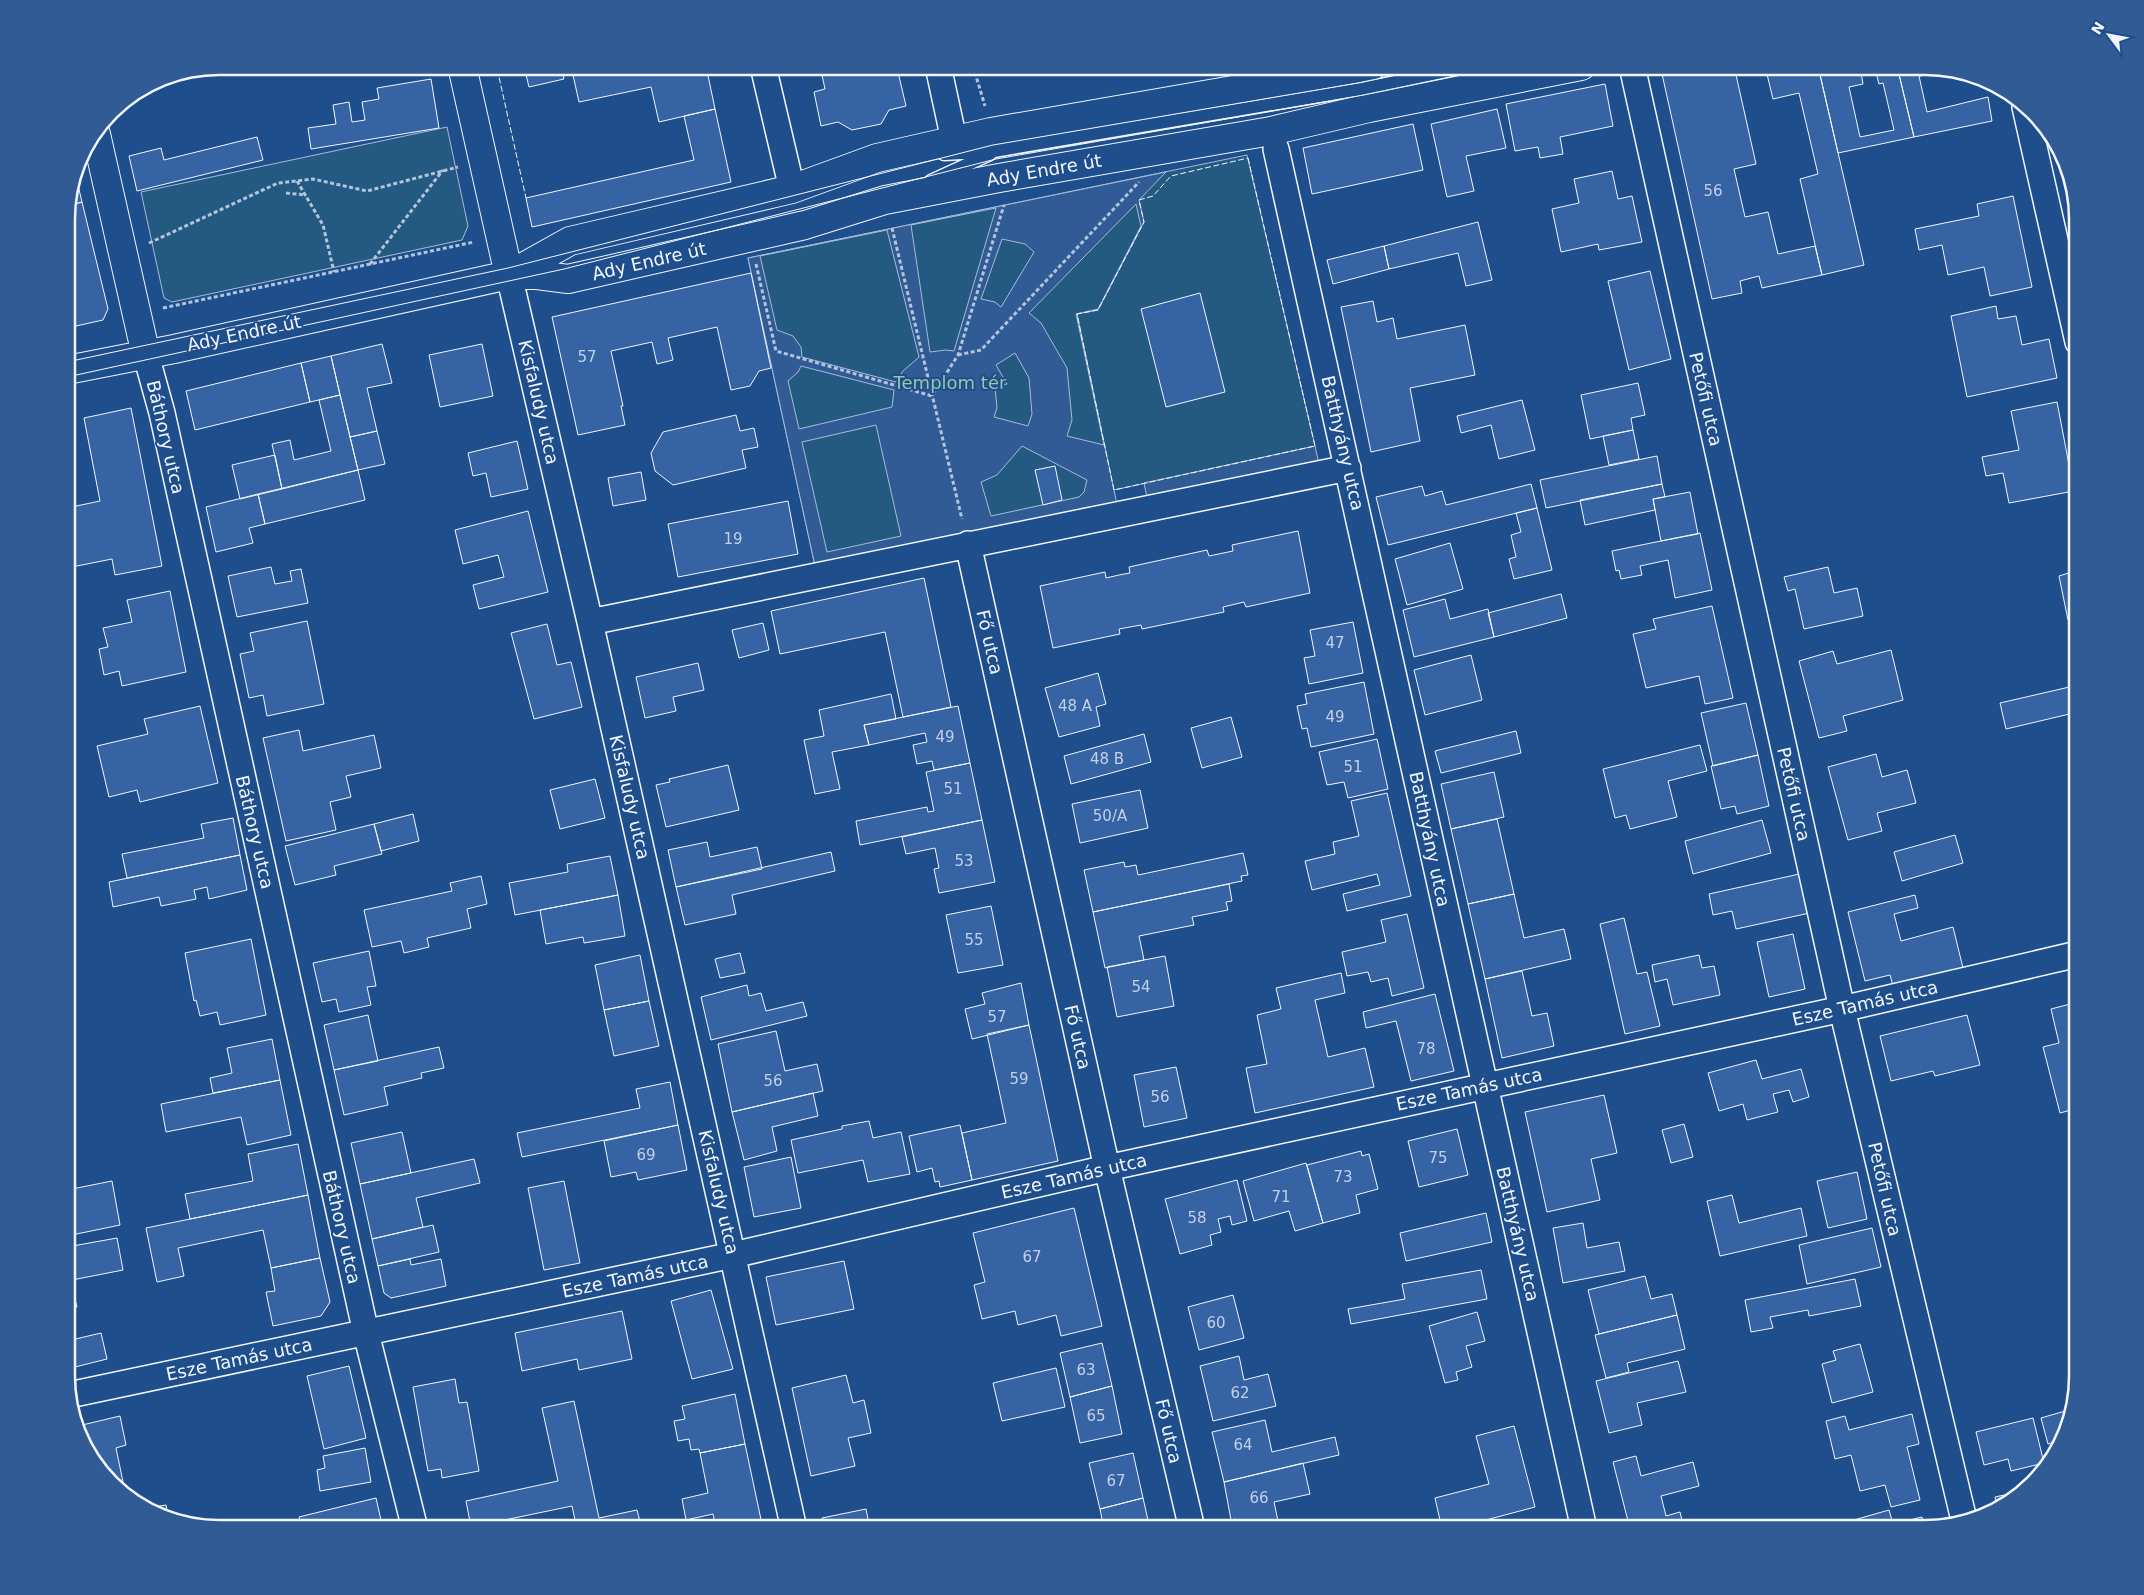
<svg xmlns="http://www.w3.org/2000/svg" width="2144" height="1595" font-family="'DejaVu Sans',sans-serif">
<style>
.green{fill:#245a82;stroke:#a8bbd7}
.parking{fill:#305b95;stroke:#a8bbd7;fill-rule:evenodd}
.building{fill:#3563a3;stroke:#f2f6ff;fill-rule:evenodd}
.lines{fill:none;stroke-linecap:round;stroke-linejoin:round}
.lane-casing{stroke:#f2f6ff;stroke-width:15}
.street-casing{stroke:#f2f6ff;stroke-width:28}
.secondary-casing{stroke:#f2f6ff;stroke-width:30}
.path{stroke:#b3c4dc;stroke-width:3;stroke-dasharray:4 2.5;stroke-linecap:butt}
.lane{stroke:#1f4e8c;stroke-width:12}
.street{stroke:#1f4e8c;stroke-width:25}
.secondary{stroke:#1f4e8c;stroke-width:28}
.tram{stroke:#f2f6ff;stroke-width:1}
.fence{stroke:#f2f6ff;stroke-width:1;stroke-dasharray:6 2.5;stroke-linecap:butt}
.labels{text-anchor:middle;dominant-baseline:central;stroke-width:4;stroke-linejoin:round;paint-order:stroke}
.number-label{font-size:15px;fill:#c3d1e8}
.street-label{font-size:18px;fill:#f2f6ff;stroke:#1f4e8c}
.park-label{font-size:18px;fill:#97c8a6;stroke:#1f4e8c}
.rim{fill:none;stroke:#f2f6ff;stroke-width:2.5}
</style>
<rect width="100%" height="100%" fill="#1f4e8c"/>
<path class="green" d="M447,127L468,226L462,240L172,302L164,298L141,192Z
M1247,155L1315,446L1114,490L817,575L748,258Z"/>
<path class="parking" d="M1166,172L1139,200L1144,222L1098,310L1077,314L1119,514L817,575L748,258ZM1136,204L1141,226L1098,309L1076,314L1104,445L1067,436L1072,420L1067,368L1041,323L1029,313ZM996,208L954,351L946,350L930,352L911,225ZM887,230L919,357L903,371L896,382L802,357L801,347L793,336L777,330L760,256ZM1002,239L1025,244L1034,252L1001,307L995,302L981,299ZM1015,353L1029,378L1032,414L1028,426L994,417L997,408L995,387L1007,384L996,365ZM801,366L894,390L892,407L799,429L788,381L798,372ZM876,425L901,536L827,552L802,442ZM1022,446L1087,480L1084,492L1079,497L991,516L981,482L997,475Z
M1315,446L1321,473L1149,507L1144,483Z"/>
<path class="building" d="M524,66H561L564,79L529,87Z
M571,66H706L715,109L659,122L651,87L579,102Z
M820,66H885L887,75L898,72L906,106L889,110L881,124L852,130L838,122L821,126L814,92L825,89Z
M1698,66H1734L1756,164L1734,169L1745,217L1768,212L1778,254L1815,246L1822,275L1762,288L1759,276L1740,281L1742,293L1712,299L1662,74Z
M1765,66H1818L1864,265L1822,275L1800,179L1818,174L1799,93L1773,99Z
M1818,66H1897L1914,137L1838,153ZM1875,69L1879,84L1883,83L1894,130L1860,137L1849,87L1863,84L1861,72Z
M1897,66H1920L1922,76H1919L1927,112L1988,97L1992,121L1914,137Z
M431,79L439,128L311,149L308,128L336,124L333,105L349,102L352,122L365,120L362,102L379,99L377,88Z
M1605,84L1613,126L1560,137L1563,154L1540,158L1538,147L1515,151L1506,104Z
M715,109L731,182L532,227L526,198L694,160L684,116Z
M1497,109L1506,148L1466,156L1474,191L1447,197L1431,124Z
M1413,124L1423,170L1312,194L1303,148Z
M257,137L263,160L137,191L129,156L161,148L164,160Z
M1612,171L1618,199L1632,196L1642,242L1599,250L1598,244L1561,252L1552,209L1579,203L1574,179Z
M75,173L82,202L68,206Z
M2013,196L2032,287L1990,296L1984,267L1948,275L1942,245L1919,250L1915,229L1979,216L1977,204Z
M82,202L108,309L103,320L67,328V210L68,206Z
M1478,222L1492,280L1466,286L1458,253L1389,269L1384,246Z
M1384,246L1389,269L1333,284L1327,260Z
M1650,271L1671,359L1629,370L1608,281Z
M751,273L771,368L759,371L750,386L731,390L717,327L668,338L673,360L657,364L652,342L611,351L623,406H621L625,425L578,435L552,317Z
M1200,293L1225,392L1166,407L1141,309Z
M1373,301L1377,322L1393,318L1397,339L1465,325L1475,375L1410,388L1420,441L1371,452L1341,307Z
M1996,306L1998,319L2016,316L2022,345L2049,339L2057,378L1967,397L1951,316Z
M382,344L392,383L367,388L377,431L350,437L331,356Z
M482,344L493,396L440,407L429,355Z
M331,356L340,395L310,402L301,363Z
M301,363L310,402L195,430L186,391Z
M1638,383L1645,415L1631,418L1633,430L1590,439L1581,395Z
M340,395L358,470L282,489L272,444L290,440L294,460L331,451L319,400Z
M1522,400L1535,450L1499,459L1491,425L1461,433L1457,416Z
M2057,402L2074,491L2009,503L2003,473L1986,476L1982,457L2019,450L2011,411Z
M131,408L162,566L115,575L112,559L67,568V508L100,501L84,418Z
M736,415L740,431L754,428L758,447L742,450L746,468L673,485L655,471L651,453L663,432Z
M1633,430L1639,459L1609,465L1603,436Z
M377,431L385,464L358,470L350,437Z
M517,441L528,489L491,497L486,473L473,476L468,453Z
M275,455L282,489L240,499L232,465Z
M1657,456L1662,484L1546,508L1540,480Z
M1055,466L1062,500L1043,505L1035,470Z
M358,470L365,500L265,524L258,494Z
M641,472L646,500L613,506L608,478Z
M1531,484L1537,508L1388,545L1376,497L1422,486L1425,496L1442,491L1446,505Z
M1662,484L1665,497L1653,499L1655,510L1585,525L1580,500Z
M1690,492L1698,534L1661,541L1653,499Z
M258,494L265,524L249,528L253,543L216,552L206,507Z
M788,501L798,554L678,577L668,524Z
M1537,508L1552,570L1514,579L1509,559L1516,557L1511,535L1521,532L1516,513Z
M528,511L548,592L479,609L473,585L504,577L498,555L463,564L455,530Z
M1298,531L1310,593L1246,607L1244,602L1223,607L1224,612L1142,629L1141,625L1119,629L1120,634L1053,648L1040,586L1105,572L1106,578L1119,575L1130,573L1129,567L1207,550L1209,556L1233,551L1232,545Z
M1700,533L1712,590L1675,598L1668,560L1640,566L1642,575L1621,579L1619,570L1616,571L1612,551Z
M1450,543L1463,589L1407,605L1395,559Z
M271,567L275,584L292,581L290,571L301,569L308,603L237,617L228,576Z
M1828,567L1834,593L1857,588L1863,616L1804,629L1795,589L1788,591L1784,577Z
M2078,570V617L2068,620L2059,576Z
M924,578L951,707L903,717L885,632L780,654L771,611Z
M170,591L186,672L122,686L119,671L104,675L99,649L108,647L103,628L132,622L127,600Z
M1561,594L1567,618L1494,637L1488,613Z
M1445,599L1450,619L1488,609L1494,637L1414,657L1403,610Z
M1712,606L1733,698L1705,704L1699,676L1646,688L1633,634L1656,629L1653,619Z
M307,621L324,704L267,716L263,695L249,698L240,654L254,651L250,633Z
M1353,622L1363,673L1309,684L1304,658L1315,656L1310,630Z
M763,623L769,650L739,658L732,630Z
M547,624L557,665L571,662L582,707L534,719L511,633Z
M1891,650L1903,700L1843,716L1847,731L1819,738L1799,661L1833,651L1837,664Z
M1471,655L1482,700L1425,715L1414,670Z
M698,663L704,690L673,697L676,711L645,718L636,677Z
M1098,673L1106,704L1096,707L1100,726L1059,737L1045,688Z
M1364,682L1374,734L1311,747L1307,728L1302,729L1297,706L1307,704L1305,694Z
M2078,685V712L2006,729L2000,703Z
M891,694L896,719L864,725L869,745L832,752L840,789L815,794L804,740L824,736L819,710Z
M1746,703L1758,755L1713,766L1701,713Z
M200,706L218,783L140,802L137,790L109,797L97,746L148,734L144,719Z
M958,706L970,763L934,770L932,761L917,764L913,745L927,742L925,733L869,745L864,725Z
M1231,717L1242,757L1202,768L1191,728Z
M299,730L303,751L374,735L381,768L346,776L351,797L330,802L336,830L286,841L263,738Z
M1516,731L1521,753L1441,773L1435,751Z
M1144,734L1151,762L1071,784L1064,756Z
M1377,739L1388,789L1348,798L1344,782L1327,785L1319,752Z
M1700,745L1707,771L1668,781L1677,817L1630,829L1626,815L1615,818L1603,769Z
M1876,754L1882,777L1907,770L1916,803L1877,813L1882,831L1848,840L1828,767Z
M1758,755L1769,806L1737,814L1735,806L1721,809L1711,766Z
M970,763L982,820L860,845L856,821L927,807L928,812L934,811L926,772Z
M728,765L739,810L666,827L656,785L670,782L669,779Z
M1494,772L1504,817L1451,829L1441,784Z
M595,779L605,818L560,829L550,790Z
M1140,790L1148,828L1080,843L1072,804Z
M1387,793L1411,896L1347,911L1343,894L1380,885L1377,874L1312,890L1305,861L1335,854L1333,842L1359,836L1351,801Z
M413,814L419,841L381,851L374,824Z
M233,818L240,855L127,878L122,854L204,838L201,824Z
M1497,819L1514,894L1468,904L1451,829Z
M982,820L995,882L939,893L934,869L939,868L935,848L906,854L902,837Z
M1762,820L1771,853L1693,874L1685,841Z
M374,824L382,854L334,866L336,875L295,885L285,846Z
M1955,835L1963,863L1902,881L1894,852Z
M707,842L710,857L757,847L762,869L676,887L668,850Z
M831,852L835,871L732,895L736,914L685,925L676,887Z
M1243,853L1248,875L1241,876L1242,881L1093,912L1084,870L1124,862L1125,867L1136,865L1138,875Z
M240,855L247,890L209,899L207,887L194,890L196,899L161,906L159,897L113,907L109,882Z
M610,856L618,895L515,915L509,883L568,872L567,864Z
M1804,873L1819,911L1736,929L1732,911L1713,915L1709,894Z
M481,876L487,904L467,909L471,928L427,938L429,947L404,953L401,941L372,947L364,910L452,891L450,883Z
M1229,884L1232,901L1226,902L1228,910L1192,917L1194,925L1139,936L1144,960L1105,968L1093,912Z
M1514,894L1524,938L1564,929L1571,959L1485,979L1468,904Z
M618,895L625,936L584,943L583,937L546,944L540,910Z
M1915,895L1918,908L1894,914L1901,941L1953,927L1963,968L1893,986L1890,975L1865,981L1848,912Z
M991,906L1003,965L958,973L946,915Z
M1407,914L1424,988L1392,996L1388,978L1371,982L1368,972L1347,976L1342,952L1386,942L1381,920Z
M1624,918L1637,974L1647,972L1660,1026L1625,1034L1600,924Z
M1793,934L1805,989L1769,997L1757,942Z
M251,939L266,1015L220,1025L217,1012L200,1016L196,1000L194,1001L185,953Z
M369,951L376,986L367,987L371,1005L339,1012L336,999L322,1002L313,963Z
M740,953L745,973L720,978L715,959Z
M640,955L649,1001L604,1010L595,965Z
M1699,955L1702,968L1714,966L1720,995L1673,1005L1667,979L1655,982L1652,965Z
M1165,956L1174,1006L1117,1017L1107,967Z
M1522,971L1532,1016L1547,1013L1554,1046L1502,1058L1485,979Z
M1341,973L1345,993L1315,1000L1328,1057L1365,1048L1374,1087L1255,1113L1246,1068L1267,1064L1257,1015L1281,1009L1276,988Z
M1021,983L1029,1025L972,1039L965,1009L985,1004L982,993Z
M747,985L749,996L761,993L766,1011L803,1002L807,1016L711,1040L701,997Z
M1435,994L1454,1071L1411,1081L1396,1021L1366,1028L1363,1012Z
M649,1001L659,1046L614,1056L604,1010Z
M2078,1002V1083L2073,1085L2078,1108L2060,1113L2043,1047L2059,1043L2051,1009Z
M368,1015L378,1061L334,1070L324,1025Z
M1967,1015L1980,1065L1935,1076L1933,1071L1891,1081L1880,1036Z
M1029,1025L1058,1161L972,1180L962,1133L1006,1123L987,1034Z
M776,1031L785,1071L817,1064L823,1091L732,1112L718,1044Z
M272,1039L280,1080L213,1093L210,1078L232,1073L227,1048Z
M439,1047L444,1068L421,1073L422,1078L384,1087L388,1105L344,1115L334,1070Z
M1756,1060L1762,1079L1801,1069L1809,1097L1793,1102L1789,1090L1773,1094L1778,1112L1747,1120L1743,1104L1719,1111L1708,1073Z
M1176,1067L1187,1118L1144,1127L1134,1075Z
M280,1080L291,1135L247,1145L241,1117L166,1132L161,1104Z
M670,1082L678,1125L522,1157L517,1133L640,1108L636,1089Z
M813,1093L818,1116L772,1127L777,1151L744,1160L732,1112Z
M1604,1095L1617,1153L1591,1159L1600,1200L1547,1212L1525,1112Z
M869,1121L873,1138L901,1132L910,1174L868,1182L863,1160L798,1173L791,1140L842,1129V1126Z
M1684,1124L1693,1157L1671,1163L1662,1130Z
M678,1125L687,1170L638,1180L636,1172L611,1177L604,1141Z
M960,1125L972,1180L940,1187L939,1181L935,1182L932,1168L917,1172L909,1136Z
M1457,1129L1468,1175L1419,1187L1408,1141Z
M402,1132L411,1173L360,1184L351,1143Z
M298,1144L308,1195L190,1219L185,1194L253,1181L248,1154Z
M1361,1151L1362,1156L1369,1154L1378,1189L1356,1195L1360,1213L1323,1223L1307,1165Z
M791,1157L801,1208L754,1217L744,1167Z
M474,1159L480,1183L416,1198L423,1227L372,1239L360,1184Z
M1306,1163L1323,1223L1295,1231L1289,1211L1254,1221L1243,1181Z
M1857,1172L1867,1219L1828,1228L1817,1181Z
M1237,1180L1247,1221L1232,1225L1230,1216L1218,1219L1221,1232L1210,1235L1212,1245L1180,1254L1165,1199Z
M112,1181L120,1225L67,1236V1190Z
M564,1181L580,1263L544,1270L528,1188Z
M308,1195L320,1258L271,1268L263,1230L178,1248L184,1276L157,1282L146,1228Z
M1732,1195L1739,1223L1801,1208L1807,1236L1720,1256L1707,1201Z
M1074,1208L1102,1326L1061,1336L1056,1315L1018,1325L1015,1311L982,1319L974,1285L985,1282L973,1233Z
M1486,1213L1492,1242L1406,1261L1400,1233Z
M1583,1223L1587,1248L1619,1242L1625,1271L1563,1283L1553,1228Z
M433,1225L439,1252L378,1266L372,1239Z
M1872,1228L1881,1267L1807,1284L1799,1245Z
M117,1238L123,1270L67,1281V1247Z
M320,1258L330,1302L321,1316L273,1326L266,1292L275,1291L271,1268Z
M410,1259L411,1265L441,1259L446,1286L391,1298L384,1293L378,1266Z
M844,1261L854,1309L776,1325L766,1277Z
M1481,1270L1487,1299L1351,1324L1348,1309L1405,1299L1402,1284Z
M1645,1276L1651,1299L1672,1294L1677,1315L1599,1334L1588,1290Z
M1855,1279L1861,1306L1809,1316L1808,1310L1770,1317L1773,1328L1751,1332L1745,1300Z
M72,1287L77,1307L67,1309V1289Z
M711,1290L733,1369L692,1379L671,1301Z
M1233,1295L1244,1338L1199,1350L1188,1307Z
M622,1311L632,1359L579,1370L577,1359L522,1371L515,1333Z
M1477,1312L1485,1341L1466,1346L1472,1367L1456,1372L1458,1380L1445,1383L1429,1326Z
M1677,1315L1685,1349L1627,1363L1629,1372L1606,1378L1595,1335Z
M101,1333L107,1359L67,1369V1341Z
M1102,1343L1112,1386L1070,1397L1060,1353Z
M1860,1344L1873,1392L1832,1403L1822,1364L1836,1360L1833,1351Z
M1239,1356L1244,1380L1268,1374L1276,1406L1213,1421L1200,1366Z
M1678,1361L1686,1392L1637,1403L1642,1425L1609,1433L1596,1381Z
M349,1366L366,1438L324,1449L307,1376Z
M1056,1368L1065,1407L1002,1421L993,1383Z
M846,1375L853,1403L864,1400L871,1433L848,1438L855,1466L811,1476L792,1388Z
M455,1379L459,1403L467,1402L479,1471L442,1478L441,1469L428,1471L413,1387Z
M1112,1386L1122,1434L1080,1443L1070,1397Z
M735,1394L745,1444L700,1453L699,1449L691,1450L689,1439L678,1441L674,1421L685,1419L682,1406Z
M574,1401L599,1518L637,1510L642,1529H577L572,1506L471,1527L466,1501L558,1481L542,1408Z
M2072,1409L2070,1425L2061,1440L2048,1444L2041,1418Z
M1912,1414L1919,1444L1907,1447L1920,1500L1891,1507L1885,1485L1860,1491L1851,1455L1835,1459L1826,1421L1845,1416L1849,1430Z
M120,1416L126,1445L116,1448L123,1482L115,1484L82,1444L78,1426Z
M2033,1418L2044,1463L2011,1471L2008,1459L1984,1465L1976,1432Z
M1265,1420L1272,1452L1335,1437L1339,1455L1224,1482L1212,1432Z
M1514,1426L1535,1507L1452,1529H1442L1435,1498L1489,1484L1476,1436Z
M745,1444L763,1529H716L713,1514L686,1520L682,1499L708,1493L700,1453Z
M365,1448L371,1482L320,1491L317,1470L325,1468L323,1456Z
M1133,1453L1143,1498L1100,1509L1089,1463Z
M1636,1456L1641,1476L1693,1462L1699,1486L1661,1496L1666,1516L1680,1512L1684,1529H1630L1613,1462Z
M1303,1463L1310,1494L1274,1502L1278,1521L1238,1529L1236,1519L1231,1520L1224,1482Z
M2018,1492L1997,1509L1995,1497Z
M376,1498L383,1529H302L299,1517Z
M1143,1498L1150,1529H1104L1100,1509Z
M166,1505L169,1520L147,1508Z
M866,1509L870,1529H824L822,1518Z
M1889,1510L1893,1524L1922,1517L1925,1529H1849L1847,1522Z"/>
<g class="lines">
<defs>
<path id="lane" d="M944,154L994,151L1361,89L1471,66
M931,181L990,154"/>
<path id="street" d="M763,66L792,189
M938,66L954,140
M1254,66L1257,87
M1632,66L1842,1009L1964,1520
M2025,107L2078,342
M1276,149L1584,1529
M509,275L590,622L794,1529
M146,355L162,413L366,1333L415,1529
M968,544L1107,1168L1192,1529
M590,622L1348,468
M69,1395L733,1255L1107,1168L1842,1009L2078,954"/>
<path id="secondary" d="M462,66L509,275
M96,134L146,355
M511,274L570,241L792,189L877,158L991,132L1372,66
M67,370L174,349L509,275H537L568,279L805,225L885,200L999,178L1271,131L1369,108L1581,66"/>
</defs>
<use href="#lane" class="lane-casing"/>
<use href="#street" class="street-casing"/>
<use href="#secondary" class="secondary-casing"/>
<path class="path" d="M973,66L985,106
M297,181L323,225L334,272
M286,193L306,195
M892,228L962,519
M149,243L278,183L313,179L367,191L458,167
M370,264L443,170
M756,264L776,351L932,396L958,355L1004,205
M163,308L474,242
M958,355L981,350L1139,182"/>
<use href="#lane" class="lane"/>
<use href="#street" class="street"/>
<use href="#secondary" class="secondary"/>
<path class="tram" d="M67,362L508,268L993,145L1358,83L1437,66
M67,377L564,269L996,159L1364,95L1506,66"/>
<path class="fence" d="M504,66L497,68L526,198
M1248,158L1315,446L1114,490L1077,314L1098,310L1144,222L1139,200L1153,196L1171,176Z"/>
</g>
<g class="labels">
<g class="number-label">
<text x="1713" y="191">56</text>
<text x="587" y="357">57</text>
<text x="733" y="539">19</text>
<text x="1335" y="643">47</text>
<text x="1075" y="706">48 A</text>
<text x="1335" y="717">49</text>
<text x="945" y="737">49</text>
<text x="1107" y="759">48 B</text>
<text x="1353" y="767">51</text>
<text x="953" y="789">51</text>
<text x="1110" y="816">50/A</text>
<text x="964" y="861">53</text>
<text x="974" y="940">55</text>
<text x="1141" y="987">54</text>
<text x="997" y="1017">57</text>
<text x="1426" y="1049">78</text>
<text x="1019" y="1079">59</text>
<text x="773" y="1081">56</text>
<text x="1160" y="1097">56</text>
<text x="646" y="1155">69</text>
<text x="1438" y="1158">75</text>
<text x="1343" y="1177">73</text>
<text x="1281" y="1197">71</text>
<text x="1197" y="1218">58</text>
<text x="1032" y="1257">67</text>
<text x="1216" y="1323">60</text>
<text x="1086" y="1370">63</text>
<text x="1240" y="1393">62</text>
<text x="1096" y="1416">65</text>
<text x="1243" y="1445">64</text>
<text x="1116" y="1481">67</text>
<text x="1259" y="1498">66</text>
</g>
<g class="street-label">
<text transform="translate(1044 170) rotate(-10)">Ady Endre út</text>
<text transform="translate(649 261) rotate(-13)">Ady Endre út</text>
<text transform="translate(244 333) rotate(-12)">Ady Endre út</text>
<text transform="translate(1706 399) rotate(77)">Petőfi utca</text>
<text transform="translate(539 402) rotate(77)">Kisfaludy utca</text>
<text transform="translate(166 437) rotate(77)">Báthory utca</text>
<text transform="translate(1343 443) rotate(77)">Batthyány utca</text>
<text transform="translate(990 642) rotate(77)">Fő utca</text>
<text transform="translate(1794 794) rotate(77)">Petőfi utca</text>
<text transform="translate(630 797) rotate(77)">Kisfaludy utca</text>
<text transform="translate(255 832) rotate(77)">Báthory utca</text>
<text transform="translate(1430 839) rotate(78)">Batthyány utca</text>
<text transform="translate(1865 1003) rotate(-13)">Esze Tamás utca</text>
<text transform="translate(1078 1037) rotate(77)">Fő utca</text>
<text transform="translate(1469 1089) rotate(-12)">Esze Tamás utca</text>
<text transform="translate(1074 1176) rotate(-13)">Esze Tamás utca</text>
<text transform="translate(1885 1189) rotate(77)">Petőfi utca</text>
<text transform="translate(719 1192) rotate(77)">Kisfaludy utca</text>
<text transform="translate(342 1227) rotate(77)">Báthory utca</text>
<text transform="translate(1518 1234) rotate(77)">Batthyány utca</text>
<text transform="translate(635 1276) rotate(-12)">Esze Tamás utca</text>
<text transform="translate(239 1359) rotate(-12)">Esze Tamás utca</text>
<text transform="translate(1169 1431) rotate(77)">Fő utca</text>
</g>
<g class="park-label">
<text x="950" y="382">Templom tér</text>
</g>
</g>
<path d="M0 0H2144V1595H0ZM219 75H1925A144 144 0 0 1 2069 219V1376A144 144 0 0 1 1925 1520H219A144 144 0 0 1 75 1376V219A144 144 0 0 1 219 75Z" fill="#305b95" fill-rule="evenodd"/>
<path class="rim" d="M219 75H1925A144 144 0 0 1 2069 219V1376A144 144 0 0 1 1925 1520H219A144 144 0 0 1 75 1376V219A144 144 0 0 1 219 75Z"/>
<g transform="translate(2109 35) rotate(302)" stroke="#1f4e8c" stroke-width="4" paint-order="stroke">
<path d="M0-4L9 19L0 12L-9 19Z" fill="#f2f6ff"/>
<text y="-8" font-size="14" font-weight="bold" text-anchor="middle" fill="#f2f6ff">N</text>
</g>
</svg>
